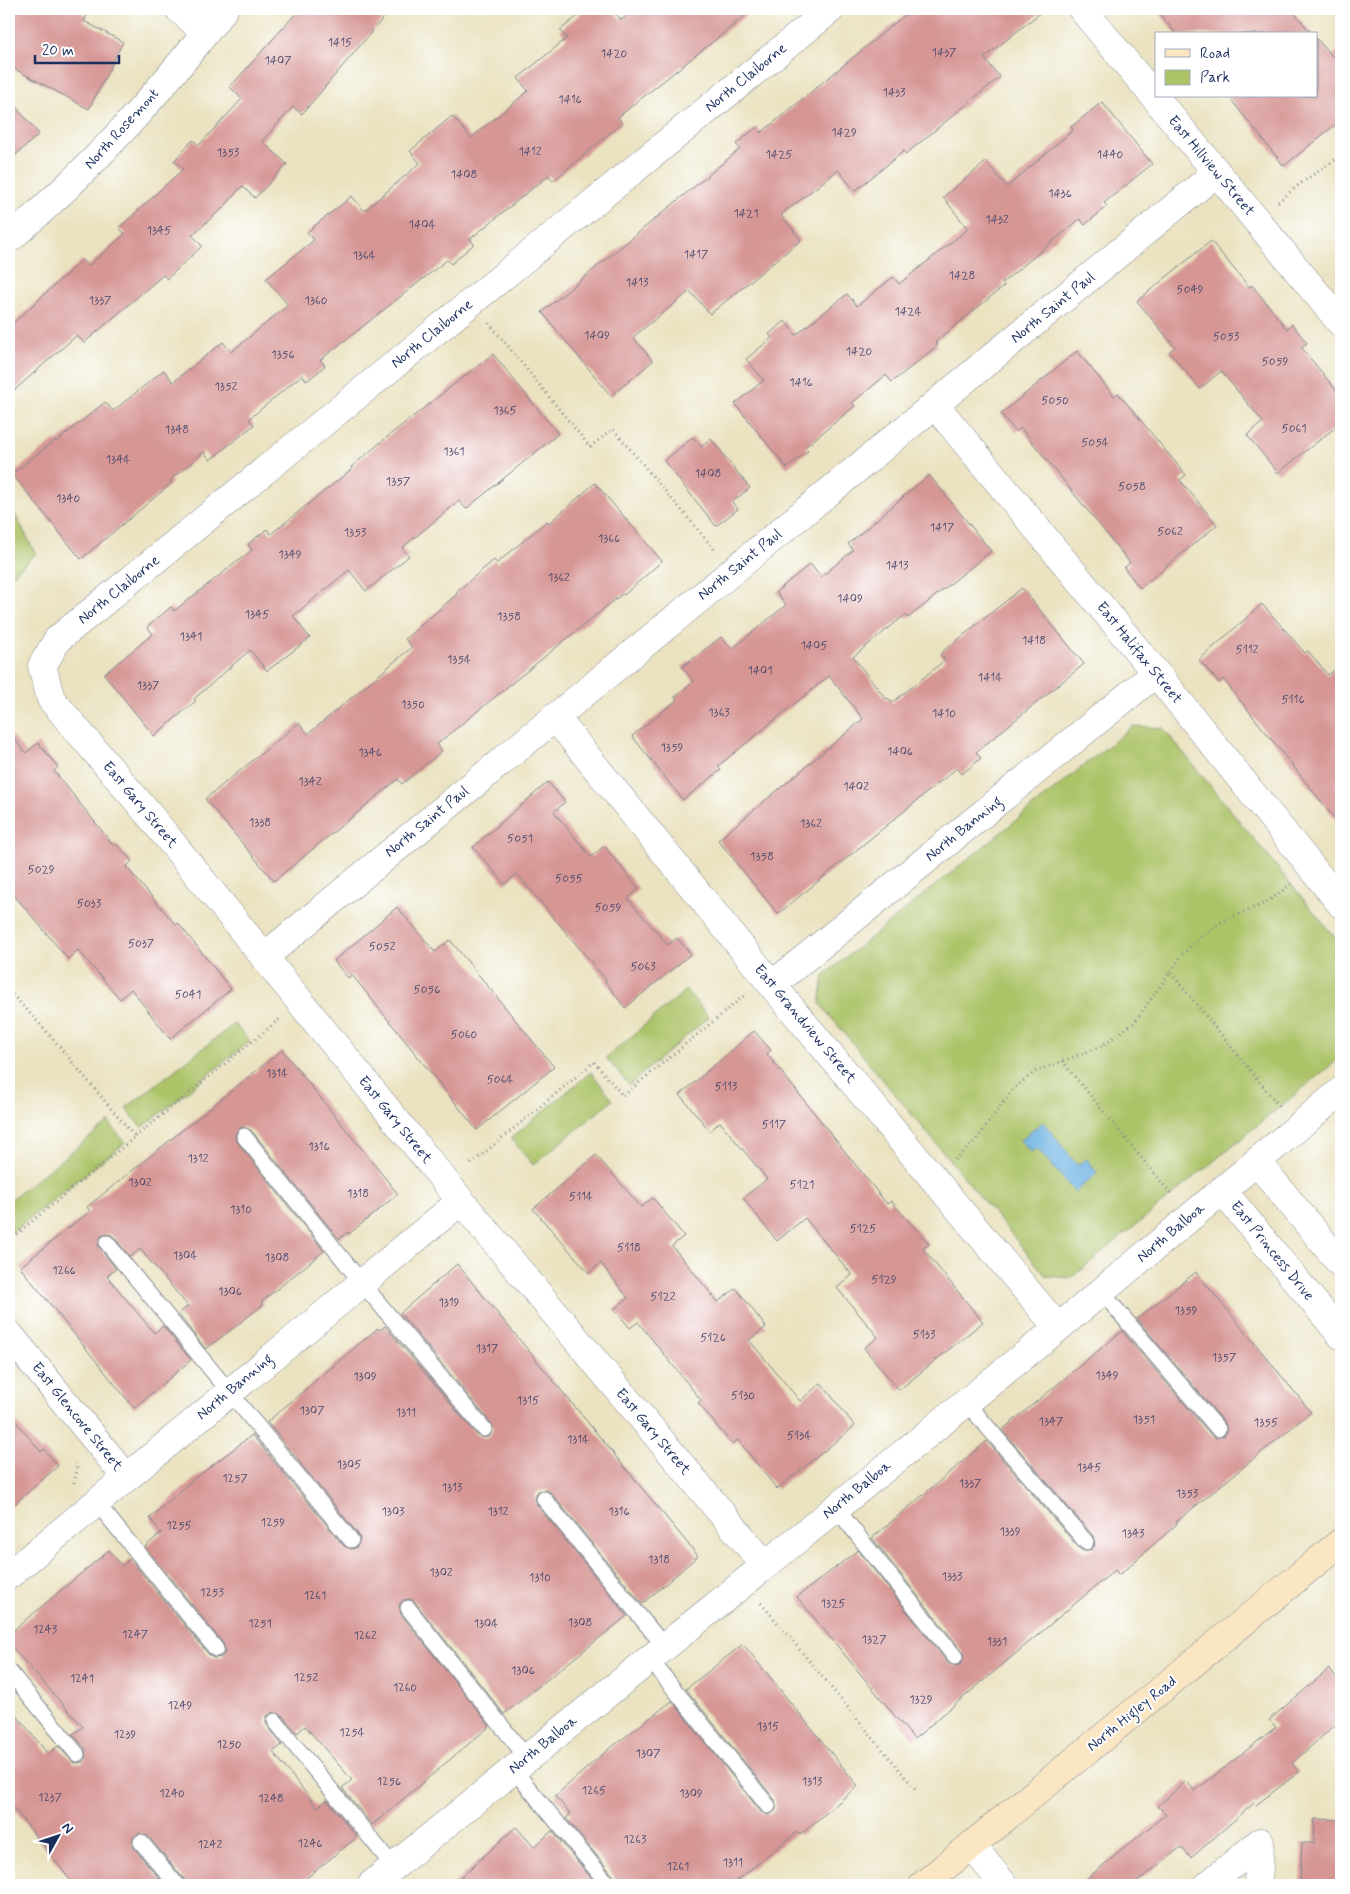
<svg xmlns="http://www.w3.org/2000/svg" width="1350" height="1894" font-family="Mynerve,sans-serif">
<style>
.green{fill:#acc368;stroke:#647963}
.water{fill:#6cb2e2;stroke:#4470a0}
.building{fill:#d69694}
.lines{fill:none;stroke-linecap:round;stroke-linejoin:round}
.service-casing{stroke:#82888f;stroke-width:17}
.minor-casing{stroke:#82888f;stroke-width:29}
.secondary-casing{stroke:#82888f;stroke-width:29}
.path{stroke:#82888f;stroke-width:3;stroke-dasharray:1 4;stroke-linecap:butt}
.service{stroke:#fff;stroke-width:15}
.minor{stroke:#fff;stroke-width:28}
.secondary{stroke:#fbe6c3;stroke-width:28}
.labels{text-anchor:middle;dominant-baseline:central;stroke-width:4;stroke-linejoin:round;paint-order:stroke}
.number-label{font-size:12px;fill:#4a496c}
.street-label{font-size:15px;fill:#1b2f5e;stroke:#fff}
</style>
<rect width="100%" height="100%" fill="#fff"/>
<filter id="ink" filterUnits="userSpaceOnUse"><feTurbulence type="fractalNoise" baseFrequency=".02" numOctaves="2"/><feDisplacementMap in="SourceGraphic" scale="10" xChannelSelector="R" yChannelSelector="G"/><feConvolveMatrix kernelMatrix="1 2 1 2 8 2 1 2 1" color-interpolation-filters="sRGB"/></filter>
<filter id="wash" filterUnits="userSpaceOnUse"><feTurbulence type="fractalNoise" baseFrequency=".0096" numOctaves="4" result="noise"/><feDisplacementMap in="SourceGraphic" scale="20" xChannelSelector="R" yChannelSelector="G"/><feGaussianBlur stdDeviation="1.12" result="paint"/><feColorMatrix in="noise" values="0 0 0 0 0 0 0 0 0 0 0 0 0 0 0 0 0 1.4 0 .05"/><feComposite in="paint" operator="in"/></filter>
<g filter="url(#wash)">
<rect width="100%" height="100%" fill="#eae2c0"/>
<path class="green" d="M9,503L36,554L9,578Z
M1133,726L1163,728L1341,945V1057L1071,1278L1046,1276L820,1004L824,975Z
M686,990L709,1017L629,1085L606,1058Z
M234,1024L250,1041L142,1128L126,1108Z
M591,1072L613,1100L533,1165L511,1138Z
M109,1122L125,1143L11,1233L9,1230V1201Z"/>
<path class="water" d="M1043,1122L1077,1165L1087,1159L1097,1173L1075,1192L1037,1148L1031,1152L1020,1140Z"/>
<g id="blocks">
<path class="building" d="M9,9H74L87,15L84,21L123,42L89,109L9,66Z
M300,9H391L302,114L293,107L262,141L287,164L255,198L242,186L224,207L192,235L202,246L167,279L163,275L84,343L77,335L9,395V327L82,260L88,266L125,234L119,228L183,169L174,161L193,140L199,145L242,99L230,87Z
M587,9H612L621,20L636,9H754L618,117L622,123L553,181L549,175L470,239L474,244L451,264L447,260L320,360L325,366L307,381L302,375L249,419L254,425L210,460L204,452L170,480L172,483L81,559L12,474L55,440L56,442L105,402L113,411L164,370L173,382L223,342L231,352L288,305L266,279L314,240L307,232L352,196L364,211L420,163L410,151L452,116L471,138L528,91L518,78L567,38L560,30Z
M912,9H1045L984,58L1000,77L906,154L904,151L855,191L838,170L781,215L801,240L710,314L690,291L633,337L653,361L611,396L542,312L740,149L736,144L757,127L761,133Z
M1156,9H1291L1312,34H1176Z
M1316,38L1332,56L1341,48V120L1284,166L1228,96H1316Z
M9,99L39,134L9,161Z
M1102,102L1152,164L1104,203L1107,206L1085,225L1080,219L1002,283L1004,286L935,342L938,345L916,363L892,382L886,375L852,403L855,406L805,447L808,451L787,468L735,404L764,380L746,359L772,338L769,334L785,321L796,335L847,294L857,306L893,277L899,284L968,229L943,197L986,162L1007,187L1073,130L1071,127Z
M1211,241L1249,287L1252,285L1287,329L1292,324L1307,343L1301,347L1341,396V423L1278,473L1247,435L1263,422L1221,371L1200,389L1169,351L1175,347L1137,301Z
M1077,351L1114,396L1118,393L1186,475L1180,480L1217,525L1140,588L1124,568L1130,563L1021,428L1016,432L1001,414Z
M493,354L558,434L466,509L459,501L402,548L409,556L366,591L349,570L293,616L310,638L267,671L250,650L194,699L196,701L154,736L104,674L153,634L147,627L171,607L174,611L252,550L248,544L267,529L271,534L352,469L351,467L392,433Z
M693,437L701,447L711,439L750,488L732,502L738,509L716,526L664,461Z
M929,475L991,551L908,618L905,615L853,657L886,699L888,698L892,703L945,660L940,654L1022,588L1084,664L976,752L981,758L962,774L957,768L778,914L718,840L863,719L829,676L718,766L721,770L683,800L632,736L677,700L675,697L694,681L682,667L721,637L732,649L786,605L776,592L810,564L821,577L853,550L848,544Z
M595,483L662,561L624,595L622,594L437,744L442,751L402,784L398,779L274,881L205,799L299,723L308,734L412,647L405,639L457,594L456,592L494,560L497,563L547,521L549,523Z
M1262,604L1305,653L1308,651L1328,675L1341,665V826L1223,679L1219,683L1199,660Z
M9,733L26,753L38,743L58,767L54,771L114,846L116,844L132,861L126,867L176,925L178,923L231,989L170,1039L131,989L120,999L78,950L68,959L9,889Z
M548,782L565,802L554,812L591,857L604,846L639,889L628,899L668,945L677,938L691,954L625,1008L605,981L606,980L517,874L505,884L473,847Z
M397,907L435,952L450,940L554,1067L477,1130L352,975L348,978L334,961Z
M754,1031L771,1050L767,1054L887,1204L891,1201L929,1244L923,1249L983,1322L899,1390L864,1348L878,1337L837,1288L852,1275L805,1218L777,1241L743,1198L767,1179L720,1122L710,1131L680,1095Z
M282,1050L398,1194L349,1234L348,1232L339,1239L251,1130L243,1127L238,1129L235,1137L237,1142L324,1251L261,1302L263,1305L206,1349L178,1314L188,1306L140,1249L130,1257L114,1237L110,1234L101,1236L98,1245L116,1269L107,1276L154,1333L163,1326L191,1360L134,1408L20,1267L90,1211L87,1207Z
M596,1155L641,1207L653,1198L684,1236L672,1246L718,1302L736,1288L766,1327L749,1340L800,1401L821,1383L855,1426L777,1489L738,1440L732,1444L698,1403L701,1400L638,1322L630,1328L614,1309L628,1298L601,1263L589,1273L533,1209Z
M457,1264L698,1556L642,1604L551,1493L547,1490L538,1491L535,1496L537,1505L627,1616L504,1714L415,1602L411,1599L403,1600L399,1605L401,1614L490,1726L372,1825L342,1788L352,1780L305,1726L297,1733L282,1715L273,1712L266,1717V1723L282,1745L273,1752L317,1807L327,1800L357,1837L298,1885H186L184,1879L148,1836L139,1833L132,1839L134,1848L165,1885H74L9,1802V1706L48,1754L58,1746L74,1763L83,1762L86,1757L85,1748L73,1734L83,1727L9,1644V1634L109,1550L122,1566L130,1559L209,1655L213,1658L222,1657L225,1652L223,1643L145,1547L161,1533L150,1518L194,1479L252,1435L344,1546L352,1549L357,1547L360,1539L358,1534L267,1422L378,1328L380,1330L385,1326L477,1435L485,1438L490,1436L493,1428L491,1423L400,1313Z
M1196,1272L1311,1412L1176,1522L1177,1524L1119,1575L1115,1570L914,1739L797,1597L858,1550L948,1663L956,1666L961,1664L964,1656L962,1651L872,1538L987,1441L1079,1548L1083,1551L1092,1549L1095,1545L1093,1536L1002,1430L1122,1331L1211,1435L1215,1438L1224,1436L1227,1432L1225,1423L1137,1319Z
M9,1413L41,1452L44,1449L58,1466L9,1509Z
M743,1644L858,1786L800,1835L797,1832L731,1885H618L616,1879L566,1818L571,1814L555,1796L604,1753L672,1701L761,1812L769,1815L776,1810L775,1800L686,1689Z
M1329,1669L1341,1684V1720L1292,1763L1299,1772L1256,1805L1254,1803L1191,1858L1181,1847L1133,1885H1079L1166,1814L1158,1806L1186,1781L1195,1791L1276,1727L1269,1720Z
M1315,1819L1341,1820V1885H1300L1302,1843H1314Z
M516,1827L534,1847L552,1831L597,1885H452Z"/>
</g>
</g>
<g filter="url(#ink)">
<use href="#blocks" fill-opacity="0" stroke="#82888f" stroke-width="1"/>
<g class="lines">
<defs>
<path id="service" d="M244,1136L362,1283L484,1429
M107,1243L351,1540
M1101,1291L1218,1429
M966,1402L1086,1542
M544,1499L664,1646
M96,1502L216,1649
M835,1507L955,1657
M408,1608L527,1758
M649,1658L768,1806
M9,1671L77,1754
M275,1721L394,1867
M513,1769L609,1885
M141,1842L177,1885"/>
<path id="minor" d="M179,9L206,32
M1082,9L1341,323
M9,239C92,169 158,94 224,9
M935,405L1156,673L1341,904
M555,717L772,985L1058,1328
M264,957L1216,173
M772,985L1156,673
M1257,1162L1341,1264
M1222,1190L1341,1335
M9,1334L126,1477
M764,1564L461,1201L151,817L51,699L42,666L58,639L831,9
M9,1575L461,1201
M972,1846L1004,1885
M371,1885L1058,1328L1341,1091
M1208,1885L1260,1842
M1258,1885L1260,1842"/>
<path id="secondary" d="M923,1885L1341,1542"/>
</defs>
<use href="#service" class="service-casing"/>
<use href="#minor" class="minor-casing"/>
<use href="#secondary" class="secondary-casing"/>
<path class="path" d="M1278,202L1301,183L1341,156
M489,323L590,447L613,429L715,550
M9,663H10
M1171,973L1280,1107
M9,991L48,1033L135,1137L9,1240
M1062,1061L1172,1195
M135,1137L280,1019
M955,1160L976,1140L1013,1089L1036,1071L1100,1047L1134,1023L1183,954L1199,938L1223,921L1267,902L1291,884
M471,1164L594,1062L623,1096L745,995
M74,1483L77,1470L76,1463
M761,1603L917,1791"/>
<use href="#service" class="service"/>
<use href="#minor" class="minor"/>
<use href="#secondary" class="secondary"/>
</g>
</g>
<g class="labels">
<g class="number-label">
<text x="340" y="43">1415</text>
<text x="944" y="53">1437</text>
<text x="614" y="54">1420</text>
<text x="278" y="61">1407</text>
<text x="894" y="93">1433</text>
<text x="570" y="100">1416</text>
<text x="844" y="133">1429</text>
<text x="530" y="152">1412</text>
<text x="228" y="153">1353</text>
<text x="779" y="155">1425</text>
<text x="1110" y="155">1440</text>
<text x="464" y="175">1408</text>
<text x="1060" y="194">1436</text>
<text x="746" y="214">1421</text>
<text x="997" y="220">1432</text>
<text x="422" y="225">1404</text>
<text x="159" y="231">1345</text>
<text x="696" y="255">1417</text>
<text x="364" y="256">1364</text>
<text x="962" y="276">1428</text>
<text x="637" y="283">1413</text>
<text x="1190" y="290">5049</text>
<text x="100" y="301">1337</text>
<text x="316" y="301">1360</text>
<text x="908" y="312">1424</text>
<text x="597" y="336">1409</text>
<text x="1226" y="337">5053</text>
<text x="859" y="352">1420</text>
<text x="283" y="355">1356</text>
<text x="1275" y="362">5059</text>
<text x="801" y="383">1416</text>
<text x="226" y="387">1352</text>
<text x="1055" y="401">5050</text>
<text x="505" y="411">1365</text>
<text x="1294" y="429">5061</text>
<text x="177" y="430">1348</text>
<text x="1095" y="443">5054</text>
<text x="454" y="452">1361</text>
<text x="118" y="460">1344</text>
<text x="708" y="474">1408</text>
<text x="398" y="482">1357</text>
<text x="1132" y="487">5058</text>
<text x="68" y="499">1340</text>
<text x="942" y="528">1417</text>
<text x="1170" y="532">5062</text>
<text x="355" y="533">1353</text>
<text x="609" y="539">1366</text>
<text x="290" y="555">1349</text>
<text x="897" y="566">1413</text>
<text x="559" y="578">1362</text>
<text x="850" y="599">1409</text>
<text x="257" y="615">1345</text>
<text x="509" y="617">1358</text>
<text x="191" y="637">1341</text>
<text x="1034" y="641">1418</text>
<text x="814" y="646">1405</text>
<text x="1247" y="650">5112</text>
<text x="459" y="660">1354</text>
<text x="760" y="671">1401</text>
<text x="990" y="678">1414</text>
<text x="148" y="686">1337</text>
<text x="1293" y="700">5116</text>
<text x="413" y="705">1350</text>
<text x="719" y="713">1363</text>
<text x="944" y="714">1410</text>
<text x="672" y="748">1359</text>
<text x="900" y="752">1406</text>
<text x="370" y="753">1346</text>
<text x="310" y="782">1342</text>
<text x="856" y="787">1402</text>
<text x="260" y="823">1338</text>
<text x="811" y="824">1362</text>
<text x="520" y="839">5051</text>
<text x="762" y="857">1358</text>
<text x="41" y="870">5029</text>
<text x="569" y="879">5055</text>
<text x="89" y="904">5033</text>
<text x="608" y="908">5059</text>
<text x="141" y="944">5037</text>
<text x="382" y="947">5052</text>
<text x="643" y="967">5063</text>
<text x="427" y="990">5056</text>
<text x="188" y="995">5041</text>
<text x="464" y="1035">5060</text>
<text x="277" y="1074">1314</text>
<text x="500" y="1080">5064</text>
<text x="726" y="1087">5113</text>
<text x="774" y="1125">5117</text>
<text x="319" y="1147">1316</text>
<text x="198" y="1159">1312</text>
<text x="140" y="1183">1302</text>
<text x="802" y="1185">5121</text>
<text x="358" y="1194">1318</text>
<text x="581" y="1197">5114</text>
<text x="241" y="1210">1310</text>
<text x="863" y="1229">5125</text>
<text x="629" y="1248">5118</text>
<text x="185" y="1256">1304</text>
<text x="277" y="1258">1308</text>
<text x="64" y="1271">1266</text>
<text x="884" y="1280">5129</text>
<text x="230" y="1292">1306</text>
<text x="663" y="1297">5122</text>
<text x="449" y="1303">1319</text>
<text x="1186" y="1311">1359</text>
<text x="924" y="1335">5133</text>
<text x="713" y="1338">5126</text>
<text x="487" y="1349">1317</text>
<text x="1224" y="1358">1357</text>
<text x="1107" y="1376">1349</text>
<text x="365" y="1377">1309</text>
<text x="743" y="1396">5130</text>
<text x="528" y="1401">1315</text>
<text x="312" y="1411">1307</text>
<text x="406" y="1413">1311</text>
<text x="1144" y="1420">1351</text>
<text x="1051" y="1422">1347</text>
<text x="1266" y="1423">1355</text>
<text x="799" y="1436">5134</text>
<text x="578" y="1440">1314</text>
<text x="349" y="1465">1305</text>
<text x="1089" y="1468">1345</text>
<text x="235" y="1479">1257</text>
<text x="970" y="1484">1337</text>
<text x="452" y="1488">1313</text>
<text x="1187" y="1494">1353</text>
<text x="393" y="1512">1303</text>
<text x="498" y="1512">1312</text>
<text x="619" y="1512">1316</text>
<text x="273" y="1523">1259</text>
<text x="179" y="1526">1255</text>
<text x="1010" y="1532">1339</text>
<text x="1133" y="1534">1343</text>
<text x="659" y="1560">1318</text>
<text x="441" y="1573">1302</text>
<text x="952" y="1577">1333</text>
<text x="540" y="1578">1310</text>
<text x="212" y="1593">1253</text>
<text x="315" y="1596">1261</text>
<text x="833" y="1604">1325</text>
<text x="580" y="1623">1308</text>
<text x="260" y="1624">1251</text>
<text x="486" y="1624">1304</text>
<text x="45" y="1630">1243</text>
<text x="135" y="1635">1247</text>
<text x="365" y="1636">1262</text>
<text x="874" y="1640">1327</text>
<text x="997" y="1642">1331</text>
<text x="523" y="1671">1306</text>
<text x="306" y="1678">1252</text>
<text x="82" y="1679">1241</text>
<text x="405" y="1688">1260</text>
<text x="921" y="1700">1329</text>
<text x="180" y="1706">1249</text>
<text x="768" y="1727">1315</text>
<text x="352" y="1733">1254</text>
<text x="125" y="1735">1239</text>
<text x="229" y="1745">1250</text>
<text x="648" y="1754">1307</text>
<text x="389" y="1782">1256</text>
<text x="812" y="1782">1313</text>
<text x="594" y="1791">1265</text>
<text x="172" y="1794">1240</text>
<text x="691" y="1794">1309</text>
<text x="50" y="1798">1237</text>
<text x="271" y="1799">1248</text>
<text x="635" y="1840">1263</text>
<text x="310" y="1844">1246</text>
<text x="210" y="1845">1242</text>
<text x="733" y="1863">1311</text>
<text x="678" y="1867">1261</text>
</g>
<g class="street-label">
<text transform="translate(746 78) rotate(-39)">North Claiborne</text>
<text transform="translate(122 129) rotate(-48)">North Rosemont</text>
<text transform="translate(1211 166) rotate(50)">East Hillview Street</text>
<text transform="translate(1053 308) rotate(-39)">North Saint Paul</text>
<text transform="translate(432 334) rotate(-39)">North Claiborne</text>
<text transform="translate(740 565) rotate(-39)">North Saint Paul</text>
<text transform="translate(119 590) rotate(-39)">North Claiborne</text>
<text transform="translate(1139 653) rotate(51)">East Halifax Street</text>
<text transform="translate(140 805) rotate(50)">East Gary Street</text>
<text transform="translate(427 822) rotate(-39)">North Saint Paul</text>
<text transform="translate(964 829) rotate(-39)">North Banning</text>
<text transform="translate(805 1024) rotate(50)">East Grandview Street</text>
<text transform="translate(395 1120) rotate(51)">East Gary Street</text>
<text transform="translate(1171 1233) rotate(-40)">North Balboa</text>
<text transform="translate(1272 1251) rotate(51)">East Princess Drive</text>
<text transform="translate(235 1387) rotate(-40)">North Banning</text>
<text transform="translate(77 1417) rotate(51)">East Glencove Street</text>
<text transform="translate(653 1432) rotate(50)">East Gary Street</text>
<text transform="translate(857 1490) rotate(-39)">North Balboa</text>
<text transform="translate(1132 1714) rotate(-39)">North Higley Road</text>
<text transform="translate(543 1745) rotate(-39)">North Balboa</text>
</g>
</g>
<rect width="1350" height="1894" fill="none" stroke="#fff" stroke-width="30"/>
<rect x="1155" y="32" width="162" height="65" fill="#ffffff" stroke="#a4acbf"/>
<rect x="1165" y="49" width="25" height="8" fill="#fbe6c3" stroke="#a4acbf"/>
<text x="1200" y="58" font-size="15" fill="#1b2f5e">Road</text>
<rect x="1165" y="70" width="25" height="15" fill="#acc368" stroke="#a4acbf"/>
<text x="1200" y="82" font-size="15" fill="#1b2f5e">Park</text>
<g transform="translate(58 1836) rotate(50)" stroke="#ffffff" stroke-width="4" paint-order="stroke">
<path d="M0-4L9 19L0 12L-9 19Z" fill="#1b2f5e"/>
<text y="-8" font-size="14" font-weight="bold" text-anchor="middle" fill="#1b2f5e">N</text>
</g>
<path d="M35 55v8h84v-8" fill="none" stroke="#1b2f5e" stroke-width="2.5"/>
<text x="42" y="55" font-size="15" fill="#1b2f5e" stroke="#ffffff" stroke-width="4" paint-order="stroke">20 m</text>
</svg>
